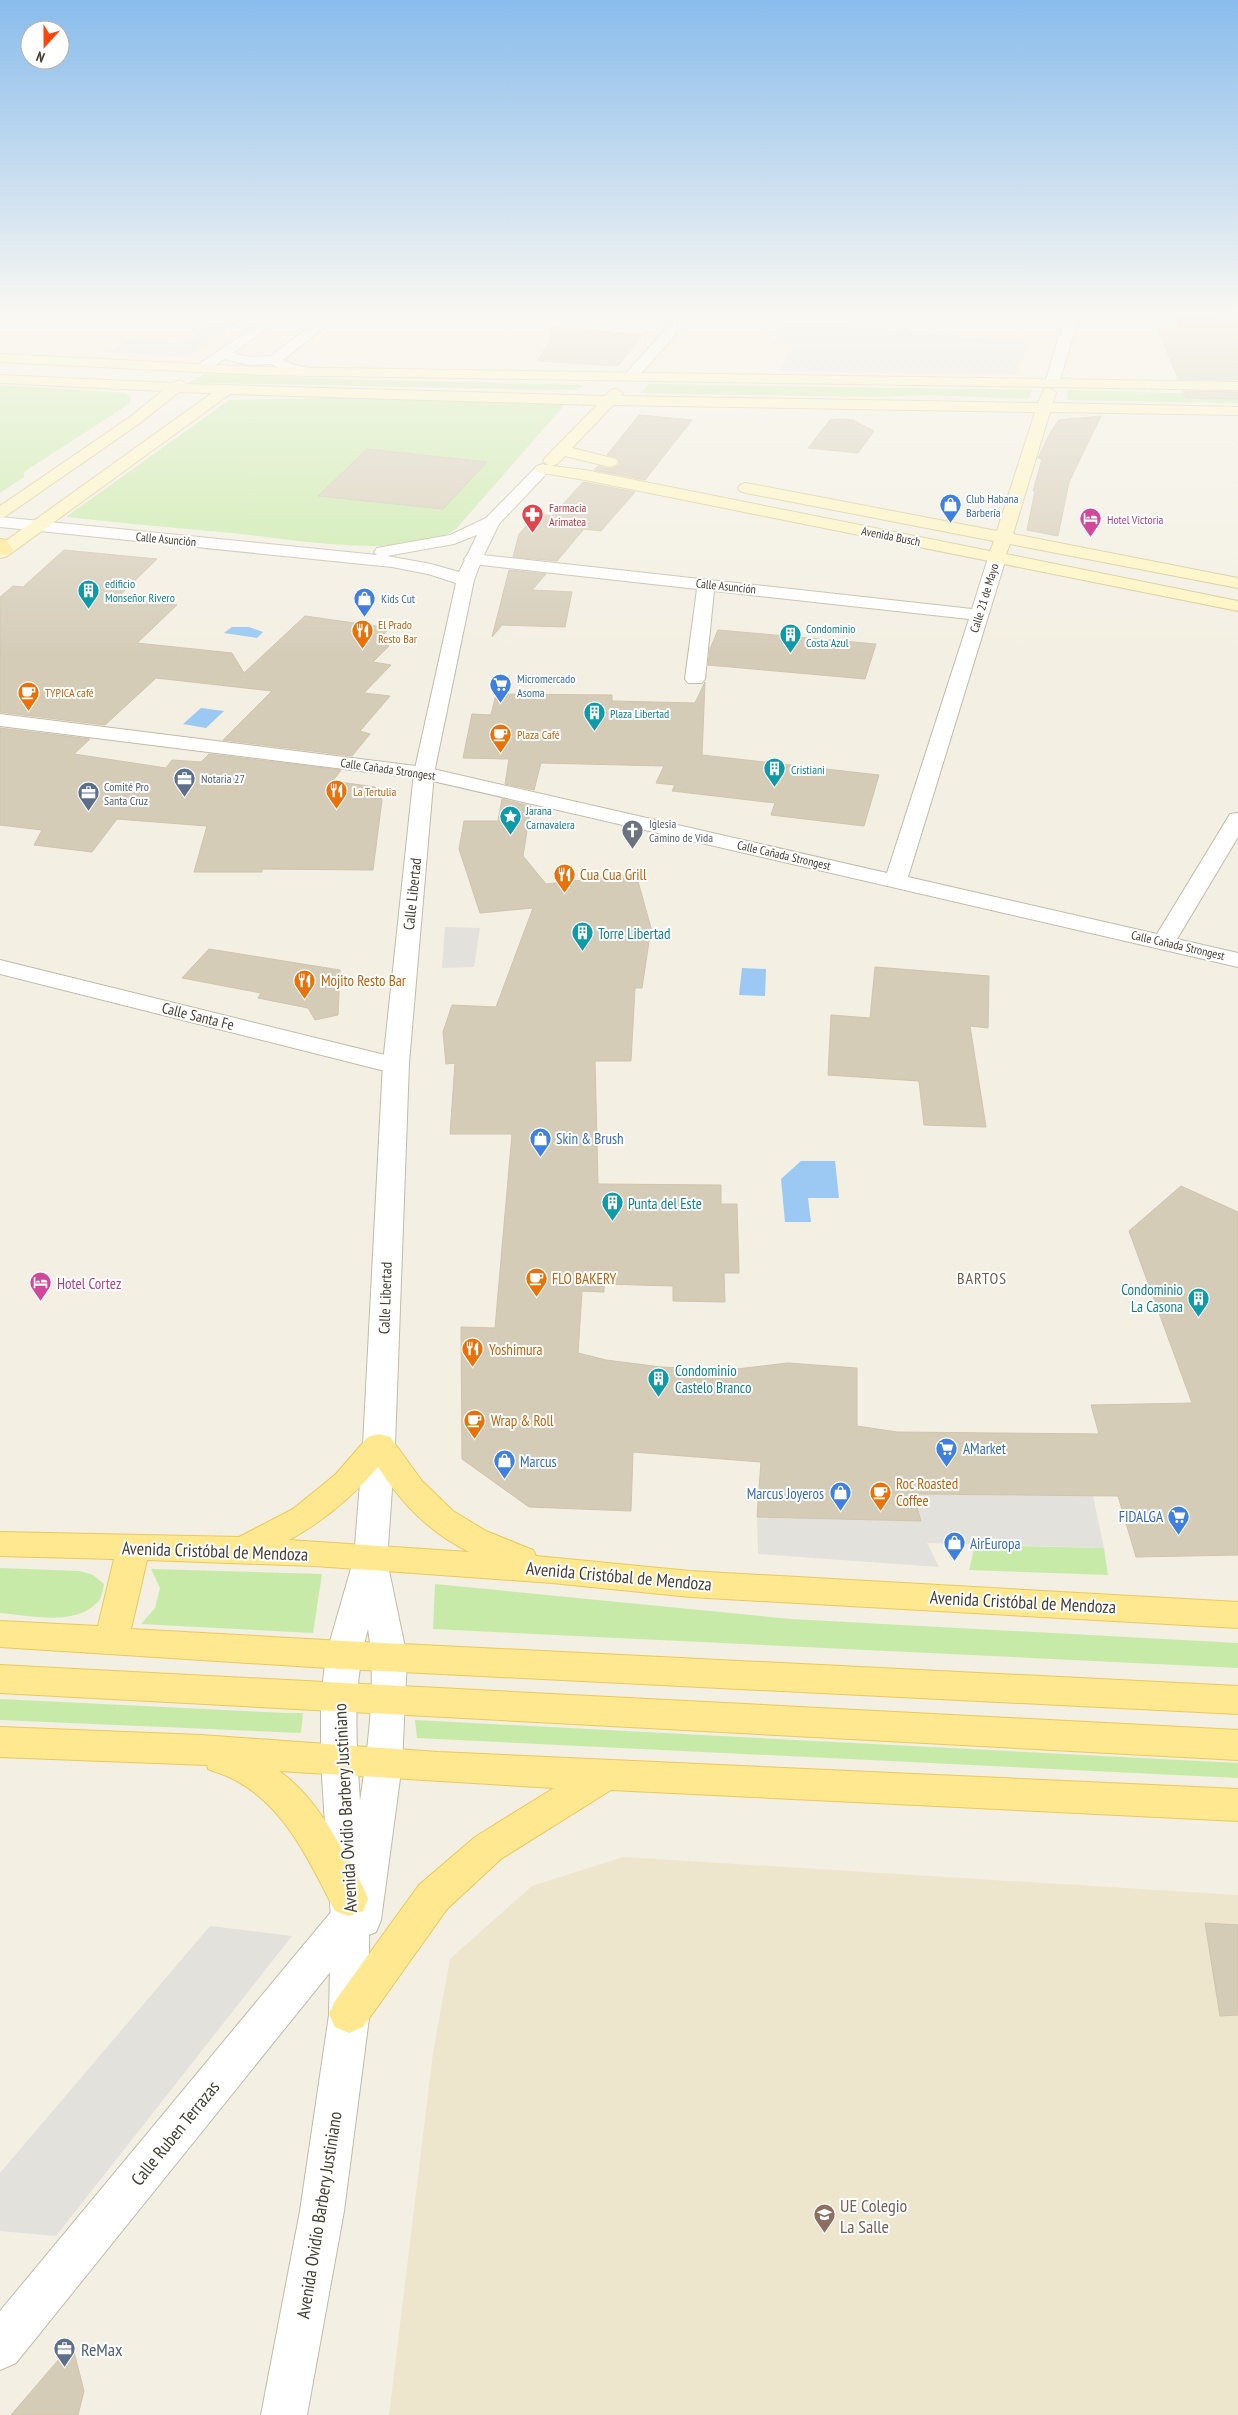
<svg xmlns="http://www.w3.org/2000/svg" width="1238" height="2415" font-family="'PT Sans Narrow',sans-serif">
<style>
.education{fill:#ede6cc}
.green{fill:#c8eaa9}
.parking{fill:#e3e1dc}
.water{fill:#9bc9f3}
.building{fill:#d5ccb8;stroke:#d0c4ab}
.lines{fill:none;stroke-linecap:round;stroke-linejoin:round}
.minor-casing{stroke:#c1bba8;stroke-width:2}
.tertiary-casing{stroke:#c1bba8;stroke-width:2}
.secondary-casing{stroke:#d5c890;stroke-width:2}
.primary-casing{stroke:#e9c95b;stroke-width:2}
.minor{fill:#fff;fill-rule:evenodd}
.tertiary{fill:#fff;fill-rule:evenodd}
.secondary{fill:#fff5c1;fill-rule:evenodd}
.primary{fill:#ffe890;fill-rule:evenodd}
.labels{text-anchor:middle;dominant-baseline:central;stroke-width:4;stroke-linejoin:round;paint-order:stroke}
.far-shop-label{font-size:12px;fill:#366cbe;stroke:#fff;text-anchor:start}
.far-health-label{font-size:12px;fill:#be3a42;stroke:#fff;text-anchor:start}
.far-hotel-label{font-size:12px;fill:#b23c85;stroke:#fff;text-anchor:start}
.far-street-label{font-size:12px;fill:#453f33;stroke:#fff}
.far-culture-label{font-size:12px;fill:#0d838f;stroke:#fff;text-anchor:start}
.far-food-label{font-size:12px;fill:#c56008;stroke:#fff;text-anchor:start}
.far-service-label{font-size:12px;fill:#4e5e75;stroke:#fff;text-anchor:start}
.far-worship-label{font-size:12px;fill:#5b616d;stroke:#fff;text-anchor:start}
.food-label{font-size:15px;fill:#c56008;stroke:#fff;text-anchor:start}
.street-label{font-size:15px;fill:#453f33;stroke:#fff}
.culture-label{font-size:15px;fill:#0d838f;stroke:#fff;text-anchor:start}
.shop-label{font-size:15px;fill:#366cbe;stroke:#fff;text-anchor:start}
.hotel-label{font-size:15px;fill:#b23c85;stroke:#fff;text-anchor:start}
.neighbourhood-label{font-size:16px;letter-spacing:1px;fill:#685e4a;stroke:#fff}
.near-street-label{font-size:18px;fill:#453f33;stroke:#fff}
.near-education-label{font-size:18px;fill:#785e54;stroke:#fff;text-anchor:start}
.near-service-label{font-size:18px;fill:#4e5e75;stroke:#fff;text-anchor:start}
</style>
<rect width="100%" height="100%" fill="#f3efe3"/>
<path class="education" d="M623,1857L1238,1895V2415H389L433,2053L450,1959L532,1886Z"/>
<path class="green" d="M204,374L366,380L583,385L576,390H550L213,383L185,385Z
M649,384L1032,390L1028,399L931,395L872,397L641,393Z
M0,385L125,393L131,397L129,404L24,472V477L0,493Z
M1068,390L1238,395V403L1067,400Z
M331,398L568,401L456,529C409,561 289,539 232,533C177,528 121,523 66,517L229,400Z
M975,1545L1104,1548L1108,1575L969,1570Z
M0,1568L80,1571L93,1575L104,1584C103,1589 102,1595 100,1599C79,1628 30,1615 0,1613Z
M151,1569L322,1574L313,1633L141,1624L155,1608L160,1588Z
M435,1584L791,1619L1238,1643V1668L433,1629Z
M0,1699L287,1713H303L301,1733L0,1720Z
M415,1720L1238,1763V1778L417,1738Z"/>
<path class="parking" d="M223,318L240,321L193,354L179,356L109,352L130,339L183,344Z
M787,321L866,328L1030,343L1015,375L780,371L792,346L772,345Z
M445,927L480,928L474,967L442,968Z
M913,1494L1093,1496L1104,1548L927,1543L939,1567L758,1554L757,1517L920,1521Z
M210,1926L292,1936L56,2236L0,2231V2173Z"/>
<path class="water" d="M232,627H249L263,632L257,638L224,633Z
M201,708L224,711L206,728L183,724Z
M742,968L766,969L765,996L739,995Z
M801,1161H835L839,1198H808L811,1222H785L781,1179Z"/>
<path class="building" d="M1172,318L1238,319V380L1178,379L1158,329H1181Z
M550,327L600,331L643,335L618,366L537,361L550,341Z
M1183,391L1238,392V399L1186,398Z
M639,415L692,420L645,480L594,470L598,466L610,469L618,466L620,463L618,458L607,455Z
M1101,416L1069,482L1058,536L1027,530L1035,491H1033L1042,459L1038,458L1051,431L1059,420Z
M841,419L853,420L874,431L858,453L808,448L830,420Z
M367,449L487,462L443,509L318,496Z
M583,482L635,492L601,531L584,529L557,561L513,557L519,534L537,514L552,516Z
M64,550L157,559L117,598L177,605L137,643L232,653L244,673L305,616L390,628L375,643L389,646L373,662L391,665L364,693L390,696L360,731L370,734L352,756L223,740L272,691L156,678L105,725L0,712V597L13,586L23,587Z
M509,570L546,574L532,590L572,592L565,627L502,625L492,637Z
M718,630L876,644L865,679L708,665L710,649Z
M705,682L702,755L879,775L864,826L771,815L775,803L672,791L675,785L656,783L664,766L541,763L534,790L505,784L509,759L463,758L472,714L491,715L496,694L612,695V701L695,703Z
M0,728L90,739L74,754L166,768L172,760L201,762L209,754L341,770L333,781L375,787L382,800L373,870L262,869V872H194L207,826L117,819L92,852L34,845L42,830L0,825Z
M502,799L531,806L523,856L546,884L636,874L651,928L642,988H635L631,1061H595L598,1184L721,1185V1204H737L739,1273H724L725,1302L673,1301V1286L604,1284V1292L582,1291L578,1353L606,1360L661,1367L728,1370L788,1363L857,1368V1426L897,1432L1099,1434L1091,1405L1192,1403L1129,1231L1181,1186L1238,1212V1555L1136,1557L1118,1496L913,1494L921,1521L757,1517L761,1462L633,1452L631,1511L529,1507L462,1459L461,1327L495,1328L512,1134H450L455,1063L446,1064L443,1032L452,1005L496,1007L533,908L480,913L459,849L464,821H498Z
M209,949L340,970L338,1015L315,1020L308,1008L258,998L261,993L182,978Z
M875,967L989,976L988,1028L970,1026L986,1127L924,1125L919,1081L828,1075L831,1015L870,1018Z
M1205,1923L1238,1925V2015L1220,2016Z
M72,2344L84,2391L78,2415H11Z"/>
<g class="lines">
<defs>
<path id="minor" d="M40,316H55L46,322L41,321Z
M270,316H285L233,353L249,357L271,356L324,316H339L283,360L294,365L314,369L316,372L314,375L309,376L290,373L271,364L249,365L224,359L206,372H196L194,369L196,366Z
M997,553L1003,554L1006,558L908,877L1157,934L1227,819L1230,814L1238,813V837L1177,939L1238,953V967L424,779L0,726V714L424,767L887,873L969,619L714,591L705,679L702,683H688L685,679L697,589L473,564L467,563L464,559L467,555L473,554L972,609L988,558L991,554Z
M0,960L381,1054L405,1058L409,1063L405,1068L396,1071L381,1070L0,974Z
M350,1901L364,1906L369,1918L364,1930L16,2363L0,2370V2311L336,1906Z"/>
<path id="tertiary" d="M678,316H692L637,378H627L625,375L627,372Z
M1065,316H1079L1059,383L1052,387L1045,383Z
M543,464L551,469L499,524L482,559L474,580L434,773L409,1063L395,1445L387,1561L407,1657L402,1764L381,1920L376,1932L369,1935V1989L372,1995L344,2211L307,2415H261L300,2211L329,2015L331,1918L321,1761V1699L326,1655L354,1558L363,1445L383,1063L414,773L456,583L428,574L392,567L0,527V517L377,555L374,552L377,548L450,535L486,518L537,466ZM477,535L459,572L431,564L387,556L454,544ZM368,1629C377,1682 368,1748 360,1801C356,1744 352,1685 368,1629Z"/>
<path id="secondary" d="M0,354L262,367L1238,382V390L262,375L0,362Z
M0,375L172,383L180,380L187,384L605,396L611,390L616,389L623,393L621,396L1038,403L1044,389L1049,388L1056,392L1053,403L1238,407V415L1050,412L1013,534L1238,578V588L1010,544L1006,554L1238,601V611L585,480L537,472L535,469L537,466L548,465L543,461L545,458L597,405L230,394L6,557L0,558V545L212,393L179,392L140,423L6,516L0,518V506L130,417L162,391L0,383ZM613,405L1035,412L997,531L746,483L740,485L738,488L740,491L746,493L994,541L990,551L585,470L552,466L557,464L565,456L610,467L616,465L618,462L616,459L572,448Z"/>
<path id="primary" d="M0,539L6,540L13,550L10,554H0Z
M379,1434L390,1437L422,1481L453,1511L486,1531L533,1550L536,1556L690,1571L1238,1602V1628L690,1597L552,1583L315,1566L147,1560L131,1629L343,1641L1238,1686V1714L343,1669L0,1647V1621L98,1626L114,1559L0,1556V1532L239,1537L293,1509L336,1474L368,1437ZM378,1467C402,1504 429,1532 469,1552L289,1540C324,1521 352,1497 378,1467Z
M0,1665L1238,1730V1760L0,1693Z
M0,1727L201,1735L438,1752L1238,1789V1821L611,1790L501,1859L447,1909L363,2027L349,2033L335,2027L329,2014L335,2001L419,1885L475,1837L554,1788L279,1771C318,1798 340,1846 363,1887L368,1899L363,1911L349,1916L335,1911C311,1864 286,1808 237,1781C228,1776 218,1773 208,1769L207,1765L0,1757Z"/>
</defs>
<use href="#minor" class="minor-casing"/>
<use href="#tertiary" class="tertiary-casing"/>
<use href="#secondary" class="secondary-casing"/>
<use href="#primary" class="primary-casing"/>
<use href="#minor" class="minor"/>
<use href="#tertiary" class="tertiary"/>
<use href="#secondary" class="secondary"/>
<use href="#primary" class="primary"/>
</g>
<linearGradient id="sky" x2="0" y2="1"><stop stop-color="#89bcec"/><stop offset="0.48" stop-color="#faf8f2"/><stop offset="1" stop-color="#faf8f2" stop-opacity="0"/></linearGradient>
<rect width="1238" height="654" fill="url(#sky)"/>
<defs>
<symbol id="shop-pin" viewBox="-11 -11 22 30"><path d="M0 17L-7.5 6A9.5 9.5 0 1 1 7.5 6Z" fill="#3f7fe0" stroke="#fff"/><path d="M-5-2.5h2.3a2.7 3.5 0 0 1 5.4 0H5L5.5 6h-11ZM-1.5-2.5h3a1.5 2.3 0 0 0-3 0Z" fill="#fff"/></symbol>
<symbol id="pharmacy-pin" viewBox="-11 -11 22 30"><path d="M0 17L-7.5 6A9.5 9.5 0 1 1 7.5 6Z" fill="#e0444e" stroke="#fff"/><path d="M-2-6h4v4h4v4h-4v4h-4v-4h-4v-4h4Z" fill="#fff"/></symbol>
<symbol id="hotel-pin" viewBox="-11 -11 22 30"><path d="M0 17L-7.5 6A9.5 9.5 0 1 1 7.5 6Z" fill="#d1479c" stroke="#fff"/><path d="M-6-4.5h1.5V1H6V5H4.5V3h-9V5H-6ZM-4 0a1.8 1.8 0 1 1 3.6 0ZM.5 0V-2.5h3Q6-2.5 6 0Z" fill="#fff"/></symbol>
<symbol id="building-pin" viewBox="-11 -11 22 30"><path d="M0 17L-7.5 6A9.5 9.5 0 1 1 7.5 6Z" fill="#0f9aa8" stroke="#fff"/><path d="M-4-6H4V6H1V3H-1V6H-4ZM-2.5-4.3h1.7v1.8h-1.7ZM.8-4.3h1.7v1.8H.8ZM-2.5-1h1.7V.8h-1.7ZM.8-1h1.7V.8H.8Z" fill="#fff"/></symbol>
<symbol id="restaurant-pin" viewBox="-11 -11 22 30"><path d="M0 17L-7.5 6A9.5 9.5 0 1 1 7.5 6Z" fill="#e8710a" stroke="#fff"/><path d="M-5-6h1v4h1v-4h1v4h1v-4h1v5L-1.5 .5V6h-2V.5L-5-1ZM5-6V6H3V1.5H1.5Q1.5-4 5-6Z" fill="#fff"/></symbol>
<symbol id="supermarket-pin" viewBox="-11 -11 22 30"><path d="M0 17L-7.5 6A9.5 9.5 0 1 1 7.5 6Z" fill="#3f7fe0" stroke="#fff"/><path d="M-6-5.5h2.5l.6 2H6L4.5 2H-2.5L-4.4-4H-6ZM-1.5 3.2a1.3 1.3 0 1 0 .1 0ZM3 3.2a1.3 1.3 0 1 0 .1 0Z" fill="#fff"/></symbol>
<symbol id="cafe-pin" viewBox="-11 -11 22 30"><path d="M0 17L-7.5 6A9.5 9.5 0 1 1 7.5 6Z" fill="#e8710a" stroke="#fff"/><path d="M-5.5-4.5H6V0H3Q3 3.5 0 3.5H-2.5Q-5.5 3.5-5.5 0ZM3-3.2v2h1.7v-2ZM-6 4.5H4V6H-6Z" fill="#fff"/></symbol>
<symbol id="office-pin" viewBox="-11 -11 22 30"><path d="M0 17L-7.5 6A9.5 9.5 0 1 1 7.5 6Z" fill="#5c6f8a" stroke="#fff"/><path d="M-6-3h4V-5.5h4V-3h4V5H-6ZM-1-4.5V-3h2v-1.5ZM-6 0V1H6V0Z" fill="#fff"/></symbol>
<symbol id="sight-pin" viewBox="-11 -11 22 30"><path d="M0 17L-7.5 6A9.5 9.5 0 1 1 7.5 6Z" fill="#0f9aa8" stroke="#fff"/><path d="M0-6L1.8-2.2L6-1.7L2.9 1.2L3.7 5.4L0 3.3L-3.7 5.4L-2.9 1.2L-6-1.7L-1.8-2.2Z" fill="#fff"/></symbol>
<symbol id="church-pin" viewBox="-11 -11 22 30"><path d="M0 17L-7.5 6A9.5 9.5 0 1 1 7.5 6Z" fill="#6b7280" stroke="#fff"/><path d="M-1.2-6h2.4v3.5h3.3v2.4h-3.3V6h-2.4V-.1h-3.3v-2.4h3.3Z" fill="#fff"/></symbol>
<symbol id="school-pin" viewBox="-11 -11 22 30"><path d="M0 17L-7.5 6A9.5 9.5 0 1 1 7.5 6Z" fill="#8d6e63" stroke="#fff"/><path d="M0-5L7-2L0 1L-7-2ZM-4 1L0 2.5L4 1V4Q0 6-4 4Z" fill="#fff"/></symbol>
</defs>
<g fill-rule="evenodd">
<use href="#shop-pin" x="938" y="492" width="25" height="34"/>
<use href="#pharmacy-pin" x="520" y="502" width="25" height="34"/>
<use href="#hotel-pin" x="1078" y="506" width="25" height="34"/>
<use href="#building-pin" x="76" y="578" width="25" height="34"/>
<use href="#shop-pin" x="352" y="586" width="25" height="34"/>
<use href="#restaurant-pin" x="350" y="618" width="25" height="34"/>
<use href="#building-pin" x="778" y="622" width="25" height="34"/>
<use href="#supermarket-pin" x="488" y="672" width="25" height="34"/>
<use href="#cafe-pin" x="16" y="680" width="25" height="34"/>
<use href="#building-pin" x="582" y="700" width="25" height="34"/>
<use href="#cafe-pin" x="488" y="722" width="25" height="34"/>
<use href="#building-pin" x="762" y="756" width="25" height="34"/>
<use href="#office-pin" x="172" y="766" width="25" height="34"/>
<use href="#restaurant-pin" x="324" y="778" width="25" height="34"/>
<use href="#office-pin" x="76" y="780" width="25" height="34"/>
<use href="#sight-pin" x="498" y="804" width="25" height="34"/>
<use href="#church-pin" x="620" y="818" width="25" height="34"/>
<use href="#restaurant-pin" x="552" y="862" width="25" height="34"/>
<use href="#building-pin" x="570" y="920" width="25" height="34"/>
<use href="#restaurant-pin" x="292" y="968" width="25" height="34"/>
<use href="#shop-pin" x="528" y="1126" width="25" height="34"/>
<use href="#building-pin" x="600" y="1190" width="25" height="34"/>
<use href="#cafe-pin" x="524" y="1266" width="25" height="34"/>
<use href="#hotel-pin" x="28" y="1270" width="25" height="34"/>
<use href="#building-pin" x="1186" y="1286" width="25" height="34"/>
<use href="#restaurant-pin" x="460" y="1336" width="25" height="34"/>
<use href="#building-pin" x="646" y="1366" width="25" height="34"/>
<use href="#cafe-pin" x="462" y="1408" width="25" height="34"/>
<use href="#supermarket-pin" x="934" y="1436" width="25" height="34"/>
<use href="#shop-pin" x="492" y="1448" width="25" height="34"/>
<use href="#cafe-pin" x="868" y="1480" width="25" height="34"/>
<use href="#shop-pin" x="828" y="1480" width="25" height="34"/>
<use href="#supermarket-pin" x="1166" y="1504" width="25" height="34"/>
<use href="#shop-pin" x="942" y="1530" width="25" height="34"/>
<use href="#school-pin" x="812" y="2202" width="25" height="34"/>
<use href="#office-pin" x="52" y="2336" width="25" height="34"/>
</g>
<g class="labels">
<g class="far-shop-label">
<text x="966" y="498">Club Habana<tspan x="966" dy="14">Barbería</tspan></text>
<text x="381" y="598">Kids Cut</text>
<text x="517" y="678">Micromercado<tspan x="517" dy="14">Asoma</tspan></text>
</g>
<g class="far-health-label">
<text x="549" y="507">Farmacia<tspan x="549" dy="14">Arimatea</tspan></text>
</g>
<g class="far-hotel-label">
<text x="1107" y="519">Hotel Victoria</text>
</g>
<g class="far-street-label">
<text transform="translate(891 536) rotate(11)">Avenida Busch</text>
<text transform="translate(166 539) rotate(5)">Calle Asunción</text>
<text transform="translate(726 586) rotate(6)">Calle Asunción</text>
<text transform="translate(984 598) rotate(-73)">Calle 21 de Mayo</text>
<text transform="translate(388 769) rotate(8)">Calle Cañada Strongest</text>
<text transform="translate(784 855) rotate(13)">Calle Cañada Strongest</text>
<text transform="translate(1178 945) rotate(13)">Calle Cañada Strongest</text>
</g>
<g class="far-culture-label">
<text x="105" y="583">edificio<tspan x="105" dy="14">Monseñor Rivero</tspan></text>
<text x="806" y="628">Condominio<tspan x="806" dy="14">Costa Azul</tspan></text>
<text x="610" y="713">Plaza Libertad</text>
<text x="791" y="769">Cristiani</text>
<text x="526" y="810">Jarana<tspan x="526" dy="14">Carnavalera</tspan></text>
</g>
<g class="far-food-label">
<text x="378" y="624">El Prado<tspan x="378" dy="14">Resto Bar</tspan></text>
<text x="45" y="692">TYPICA café</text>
<text x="517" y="734">Plaza Café</text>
<text x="353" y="791">La Tertulia</text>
</g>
<g class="far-service-label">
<text x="201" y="778">Notaria 27</text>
<text x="104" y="786">Comité Pro<tspan x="104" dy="14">Santa Cruz</tspan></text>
</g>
<g class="far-worship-label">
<text x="649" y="823">Iglesia<tspan x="649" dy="14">Camino de Vida</tspan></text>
</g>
<g class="food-label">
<text x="580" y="874">Cua Cua Grill</text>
<text x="321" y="980">Mojito Resto Bar</text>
<text x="552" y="1278">FLO BAKERY</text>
<text x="489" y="1349">Yoshimura</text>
<text x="491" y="1420">Wrap &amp; Roll</text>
<text x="896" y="1483">Roc Roasted<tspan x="896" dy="17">Coffee</tspan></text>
</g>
<g class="street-label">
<text transform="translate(412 894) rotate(-84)">Calle Libertad</text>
<text transform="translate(198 1016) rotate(14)">Calle Santa Fe</text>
<text transform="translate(385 1298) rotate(-88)">Calle Libertad</text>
</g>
<g class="culture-label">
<text x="598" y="933">Torre Libertad</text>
<text x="628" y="1203">Punta del Este</text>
<text x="1183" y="1289" text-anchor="end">Condominio<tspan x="1183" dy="17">La Casona</tspan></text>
<text x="675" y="1370">Condominio<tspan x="675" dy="17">Castelo Branco</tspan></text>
</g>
<g class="shop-label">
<text x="556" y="1138">Skin &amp; Brush</text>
<text x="963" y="1448">AMarket</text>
<text x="520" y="1461">Marcus</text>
<text x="824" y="1493" text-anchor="end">Marcus Joyeros</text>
<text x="1163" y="1516" text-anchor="end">FIDALGA</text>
<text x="970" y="1543">AirEuropa</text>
</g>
<g class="hotel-label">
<text x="57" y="1283">Hotel Cortez</text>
</g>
<g class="neighbourhood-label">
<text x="982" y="1278">BARTOS</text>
</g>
<g class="near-street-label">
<text transform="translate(215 1551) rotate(2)">Avenida Cristóbal de Mendoza</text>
<text transform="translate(619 1576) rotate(5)">Avenida Cristóbal de Mendoza</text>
<text transform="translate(1023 1602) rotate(3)">Avenida Cristóbal de Mendoza</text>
<text transform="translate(345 1808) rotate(-93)">Avenida Ovidio Barbery Justiniano</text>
<text transform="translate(175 2133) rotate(-51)">Calle Ruben Terrazas</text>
<text transform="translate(319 2215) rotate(-81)">Avenida Ovidio Barbery Justiniano</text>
</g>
<g class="near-education-label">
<text x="840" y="2205">UE Colegio<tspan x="840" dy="21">La Salle</tspan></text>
</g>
<g class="near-service-label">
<text x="81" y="2349">ReMax</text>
</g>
</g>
<g transform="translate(45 45) rotate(201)"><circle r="24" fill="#ffffff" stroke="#b5b2ad"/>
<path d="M0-4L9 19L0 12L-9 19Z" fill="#ff440e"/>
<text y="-8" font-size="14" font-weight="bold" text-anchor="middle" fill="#453f33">N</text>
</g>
</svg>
